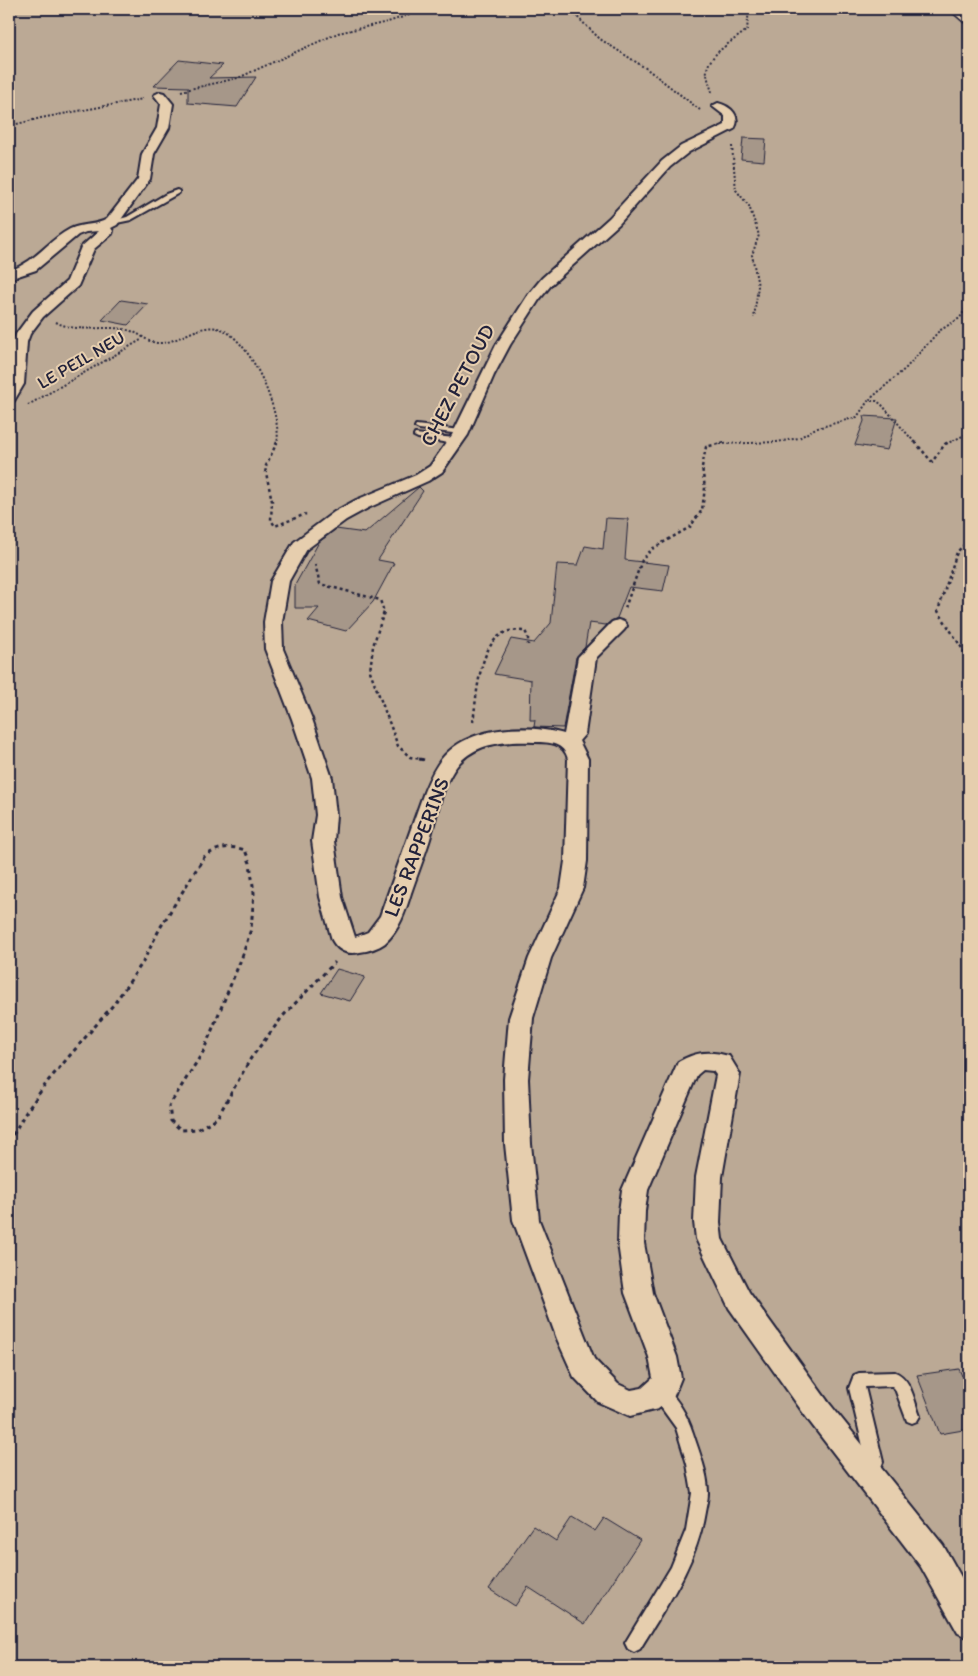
<svg xmlns="http://www.w3.org/2000/svg" width="978" height="1676" font-family="Itim,sans-serif">
<style>
.green{fill:#bba995;stroke:#6e6668}
.building{fill:#a69789;stroke:#22223b}
.lines{fill:none;stroke-linecap:round;stroke-linejoin:round}
.lane-casing{stroke:#22223b;stroke-width:4}
.street-casing{stroke:#22223b;stroke-width:4}
.secondary-casing{stroke:#22223b;stroke-width:3}
.path-far2{stroke:#22223b;stroke-width:2;stroke-dasharray:2 2;stroke-linecap:butt}
.path-far1{stroke:#22223b;stroke-width:2.5;stroke-dasharray:3 3;stroke-linecap:butt}
.path{stroke:#22223b;stroke-width:3;stroke-dasharray:4 4;stroke-linecap:butt}
.lane{fill:#e6ceae;fill-rule:evenodd}
.street{fill:#e6ceae;fill-rule:evenodd}
.secondary{fill:#e6ceae;fill-rule:evenodd}
.labels{text-anchor:middle;dominant-baseline:central;stroke-width:4;stroke-linejoin:round;paint-order:stroke}
.far-street-label{font-size:18px;fill:#22223b;stroke:#e6ceae}
.street-label{font-size:21px;fill:#22223b;stroke:#e6ceae}
</style>
<rect width="100%" height="100%" fill="#dac4a7"/>
<filter id="ink" filterUnits="userSpaceOnUse"><feTurbulence type="fractalNoise" baseFrequency=".02" numOctaves="2"/><feDisplacementMap in="SourceGraphic" scale="10" xChannelSelector="R" yChannelSelector="G"/><feConvolveMatrix kernelMatrix="1 2 1 2 8 2 1 2 1" color-interpolation-filters="sRGB"/></filter>
<g filter="url(#ink)">
<path class="green" d="M9,9H969V1667H9Z"/>
<path class="building" d="M179,60L223,65L209,78L256,77L237,107L188,103V87L154,86Z
M743,138L766,139L764,161L741,159Z
M121,300L148,304L128,325L102,320Z
M863,416L897,418L887,450L855,445L864,421Z
M419,487L423,491L378,560L394,563L373,602L346,631L308,621L319,608H295V585L319,542L336,529L365,533Z
M606,518L628,519L625,560L669,565L663,591L629,587L617,618L611,621L606,625L589,623L585,647L576,657L563,728L534,727L535,720H530L531,680L494,674L511,639L534,643L551,623L557,564L578,565L585,546L603,549Z
M337,969L365,977L350,1001L321,993Z
M959,1369L962,1376L969,1375V1429L940,1434L917,1375Z
M572,1517L595,1531L604,1518L640,1540L585,1624L528,1587L515,1606L489,1589L533,1526L556,1541Z"/>
<g class="lines">
<defs>
<path id="lane" d="M177,190L179,191V193L131,220L112,224L109,222L127,217L166,194Z
M416,425L461,430L465,432L461,434L419,429L415,427Z
M415,434L455,438L459,441L455,444L418,438L414,436Z
M895,1372C911,1378 914,1401 920,1416L917,1421L912,1423L907,1421L895,1389L892,1386L865,1387L883,1462L881,1467L865,1477L859,1475L857,1470L859,1465L866,1459L849,1388L854,1375L859,1373Z
M658,1385C675,1391 688,1417 693,1433C699,1452 708,1473 708,1493C708,1499 706,1506 705,1512C697,1563 667,1605 640,1649L634,1652L628,1649L625,1643L671,1567L686,1530L692,1493L687,1464L676,1428L650,1392L653,1387Z"/>
<path id="street" d="M160,92L164,93L173,104L169,128L154,154L150,179L117,225L111,228L113,231L112,234L94,249L78,286L43,317L30,334L27,342L24,384L14,401L9,403L13,342L16,334L33,311L67,281L81,247L99,231L86,232L78,235L36,270L9,279V271C37,261 46,242 70,229C82,223 96,226 107,219L138,179L142,154L157,128L161,104L154,95Z
M718,103C731,106 742,117 734,129L689,152L670,167L619,224L552,284L539,300L510,345L494,375L468,435L442,472L428,481L368,508L346,520L307,549L289,581L282,622L283,649L312,719L332,778L336,815L334,841L342,897L355,937L368,932L380,916L424,792C430,777 437,762 448,752C476,726 529,724 564,734L578,657L612,622L618,620L624,622L627,626L624,630L596,658L585,734L579,741L588,759L587,861L583,888L551,958L533,1018L528,1079L531,1144L539,1220L594,1359L618,1384L631,1390L642,1388L653,1378L649,1357L625,1293L618,1243L619,1211L622,1190L678,1062C695,1052 709,1050 729,1056L740,1074L722,1177L720,1222L722,1239L749,1292L829,1403L943,1545L969,1591V1638L958,1633L921,1567L809,1421L729,1308L696,1239L694,1222L696,1177L716,1075L713,1071L703,1070L697,1075L648,1190L645,1211L644,1243L653,1293L677,1357L681,1378L673,1398L658,1409L630,1416L598,1402L574,1377L570,1368L557,1339L513,1220L505,1144L504,1079L509,1018L529,958L561,888L565,861L568,759C564,743 550,742 535,742C509,741 479,742 460,762C442,782 437,815 430,839C424,858 417,875 411,893C406,910 399,931 385,943C378,948 368,951 360,952C348,955 338,951 332,940L320,897L312,841L316,815L312,778L292,719L265,649L264,622L271,581L294,542L334,512L356,500L416,475L430,466L452,435L496,345L528,295L542,278L609,218L662,161L681,146L725,125V116L712,106Z"/>
<path id="secondary" d="M949,9H963L969,13V23L964,22Z"/>
</defs>
<use href="#lane" class="lane-casing"/>
<use href="#street" class="street-casing"/>
<use href="#secondary" class="secondary-casing"/>
<path class="path-far2" d="M569,9L600,39L647,69L700,110
M181,91L238,78L338,33L388,22L427,9
M712,92C710,85 706,76 707,69C711,52 735,40 747,30L749,9
M9,126L41,118L143,99
M732,146L736,190L749,206L759,235L752,255L758,286L754,318
M56,322C80,335 106,323 131,331C143,335 148,344 162,343C180,341 199,324 217,328C249,334 283,414 277,444
M869,400L906,368L939,331L960,318L969,303
M28,405L141,340
M720,444L777,442L799,438L814,429L857,417L868,401H877L882,405L916,444
M946,444L969,433"/>
<path class="path-far1" d="M277,442L265,468L272,501L271,520L275,526L306,514
M915,442L932,462L945,444L948,442
M969,540L957,552L938,611L969,659
M315,564L320,584L380,600L384,612L373,646L370,671L398,746L410,757L425,760
M625,608L642,560L652,549L690,527L702,510L705,488L702,467L706,447L725,442
M473,722C477,697 478,639 509,631C514,630 520,631 525,631L528,637V645"/>
<path class="path" d="M419,759L425,760
M9,1142L24,1115L48,1081L114,1004L143,962L160,928L204,857C217,847 230,845 245,850L250,863L254,893L251,929L242,957L203,1052L169,1106L171,1121L181,1130L198,1129L217,1118L251,1058L283,1016L335,962"/>
<use href="#lane" class="lane"/>
<use href="#street" class="street"/>
<use href="#secondary" class="secondary"/>
</g>
</g>
<g class="labels">
<g class="far-street-label">
<text transform="translate(81 360) rotate(-30)">LE PEIL NEU</text>
</g>
<g class="street-label">
<text transform="translate(457 385) rotate(-62)">CHEZ PETOUD</text>
<text transform="translate(416 847) rotate(-69)">LES RAPPERINS</text>
</g>
</g>
<rect width="978" height="1676" fill="none" stroke="#e6ceae" stroke-width="30"/>
<rect x="15" y="15" width="948" height="1646" fill="none" stroke="#22223b" stroke-width="2" filter="url(#ink)"/>
</svg>
